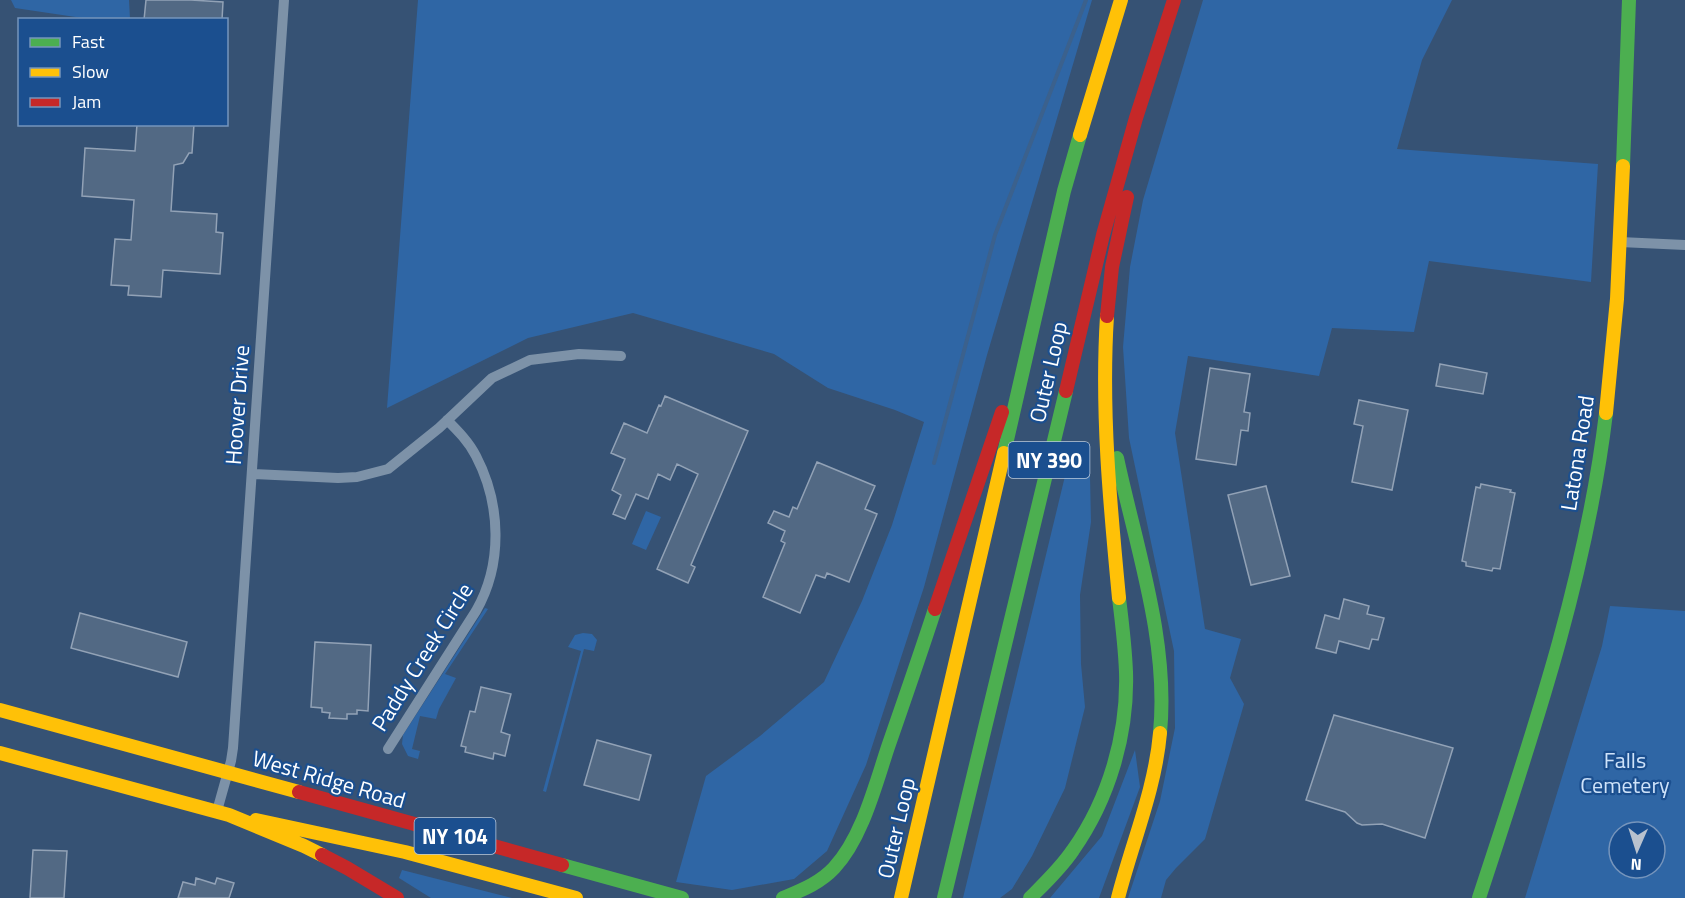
<svg xmlns="http://www.w3.org/2000/svg" width="1685" height="898" font-family="'Titillium Web',sans-serif">
<style>
.green{fill:#2f66a5;fill-rule:evenodd}
.lines{fill:none;stroke-linecap:round;stroke-linejoin:round}
.stream{stroke:#3b618d;stroke-width:4}
.building{fill:#526984;stroke:#92a2b6;stroke-width:1.5}
.street{stroke:#7d92a8;stroke-width:10}
.fast{stroke:#4caf50;stroke-width:14}
.slow{stroke:#ffc107;stroke-width:14}
.jam{stroke:#c62828;stroke-width:14}
.labels{text-anchor:middle;dominant-baseline:central;stroke-width:4.5;stroke-linejoin:round;paint-order:stroke}
.shield{fill:#1b4f8f;stroke:#bbcadd;stroke-width:1.5}
.shield-label{font-size:21px;font-weight:bold;fill:#fff}
.street-label{font-size:22px;fill:#fff;stroke:#1b4f8f}
.park-label{font-size:22px;fill:#cfe3fa;stroke:#1b4f8f}
</style>
<rect width="100%" height="100%" fill="#365274"/>
<path class="green" d="M11,0H129L130,19H89L15,8Z
M418,0H1092L987,355L924,587L866,765L827,851L794,879L732,890L676,882L706,776L760,736L824,682L862,601L892,525L924,422L895,410L828,388L774,354L633,313L528,338L387,408Z
M1203,0H1452L1422,60L1397,149L1598,164L1591,282L1429,261L1414,332L1332,328L1319,376L1188,356L1175,433L1205,629L1241,639L1230,678L1244,704L1205,839L1176,868L1166,880L1161,898H1128L1160,801L1175,728L1174,651L1129,438L1123,347L1130,267L1143,200Z
M1066,472L1090,476L1091,522L1080,595L1081,664L1085,707L1065,788L1032,856L1012,889L1000,898H963Z
M646,511L661,517L646,550L632,544Z
M1610,606L1685,611V898H1525L1602,646ZM1619,832H1655V868H1619Z
M485,608L488,609L445,674L456,678L439,709L436,719L420,716L412,749L420,751L418,759L408,756L402,744L403,735Z
M583,633L592,634L597,640L594,651L584,649L546,792L543,791L581,651L568,647L575,635Z
M1135,750L1140,787L1099,898H1050L1102,836Z
M402,870L512,898H431L399,878Z"/>
<g class="lines">
<path class="stream" d="M934,463L995,235L1086,0"/>
</g>
<path class="building" d="M146,0H191L223,2L222,20H144Z
M137,124H194L192,153H189L183,163L174,165L171,211L217,214L216,232L223,233L220,274L163,270L161,297L128,295L129,286L111,285L115,239L131,240L134,200L82,196L85,148L135,151Z
M1440,364L1487,373L1483,394L1436,386Z
M1210,368L1250,374L1244,412L1250,413L1248,431L1241,430L1236,465L1196,459Z
M665,396L748,431L691,565L695,567L688,583L657,569L698,474L677,464L670,480L658,474L648,499L636,494L625,519L613,514L621,495L612,490L625,459L611,453L624,423L647,433L659,405L661,406Z
M1359,400L1408,410L1392,490L1352,482L1363,426L1354,424Z
M817,462L875,486L865,509L877,514L849,582L827,573L825,578L816,575L800,613L763,597L785,543L781,541L785,531L768,523L774,511L789,517L793,507L797,509Z
M1481,484L1511,490L1510,492L1515,493L1500,569L1493,568L1492,571L1466,566V562L1462,561L1476,487L1480,488Z
M1266,486L1290,576L1251,585L1228,495Z
M1344,599L1369,606L1367,614L1384,618L1378,640L1372,639L1369,649L1339,641L1336,653L1316,648L1325,615L1339,619Z
M80,613L187,642L178,677L71,648Z
M315,642L371,645L368,711L357,710V714H347V719L329,718L330,713L322,712V708L311,707Z
M481,687L511,694L501,732L510,735L505,756L494,753L493,759L465,752L466,747L461,746L470,711L475,712Z
M1334,715L1453,748L1425,838L1382,824L1362,825L1357,823L1345,812L1306,800Z
M597,740L651,755L639,800L584,785Z
M33,850L67,851L64,898H30Z
M196,878L215,884L217,878L234,883L229,898H178L183,882L195,885Z"/>
<g class="lines">
<path class="street" d="M1620,242L1685,245
M252,474L338,478L357,477L388,469L439,428L492,378L530,360L579,354L621,356
M388,749L476,611C503,564 501,504 476,456C469,442 458,431 447,420
M217,811L231,761L233,748L284,0"/>
<path class="fast" d="M1623,166L1629,0
M1004,453L1064,191L1080,135
M1117,458C1136,547 1169,641 1160,733
M562,865L682,898
M783,898C802,890 820,883 834,868C862,838 875,786 888,747C904,701 920,655 935,609
M944,898L1066,391
M1030,898C1045,883 1061,868 1073,850C1109,799 1128,734 1126,672C1125,647 1122,622 1119,598
M1479,898C1531,739 1586,580 1606,413"/>
<path class="slow" d="M1080,135L1121,0
M1107,316C1101,410 1110,504 1119,598
M1606,413L1617,299L1623,166
M0,710L299,792
M0,753L229,815L304,846L322,855
M256,820L405,852L576,898
M901,898L1004,453
M1118,898C1132,843 1155,790 1160,733"/>
<path class="jam" d="M1107,316L1112,267L1127,197
M1066,391L1103,235L1136,118L1174,0
M935,609L1002,412
M299,792L562,865
M322,855L347,868L397,898"/>
</g>
<g class="labels">
<g class="shield">
<rect x="1008.5" y="442" width="81" height="36" rx="4.5"/>
<rect x="414.5" y="818" width="81" height="36" rx="4.5"/>
</g>
<g class="shield-label">
<text x="1049" y="460">NY 390</text>
<text x="455" y="836">NY 104</text>
</g>
<g class="street-label">
<text transform="translate(1048 372) rotate(-77)">Outer Loop</text>
<text transform="translate(237 405) rotate(-86)">Hoover Drive</text>
<text transform="translate(1577 453) rotate(-81)">Latona Road</text>
<text transform="translate(422 657) rotate(-58)">Paddy Creek Circle</text>
<text transform="translate(329 779) rotate(16)">West Ridge Road</text>
<text transform="translate(896 828) rotate(-77)">Outer Loop</text>
</g>
<g class="park-label">
<text x="1625" y="760">Falls<tspan x="1625" dy="25">Cemetery</tspan></text>
</g>
</g>
<rect x="18" y="18" width="210" height="108" fill="#1b4f8f" stroke="#7695bc" stroke-width="1.5"/>
<rect x="30" y="38" width="30" height="9" fill="#4caf50" stroke="#7695bc" stroke-width="1.5"/>
<text x="72" y="48" font-size="18" fill="#ffffff">Fast</text>
<rect x="30" y="68" width="30" height="9" fill="#ffc107" stroke="#7695bc" stroke-width="1.5"/>
<text x="72" y="78" font-size="18" fill="#ffffff">Slow</text>
<rect x="30" y="98" width="30" height="9" fill="#c62828" stroke="#7695bc" stroke-width="1.5"/>
<text x="72" y="108" font-size="18" fill="#ffffff">Jam</text>
<g transform="translate(1637 850) rotate(183)"><circle r="28" fill="#1b4f8f" stroke="#7695bc" stroke-width="1.5"/>
<path d="M0-4.5L10 22L0 15L-10 22Z" fill="#b9c2ce"/>
<text y="-9" font-size="16" font-weight="bold" text-anchor="middle" fill="#ffffff">N</text>
</g>
</svg>
